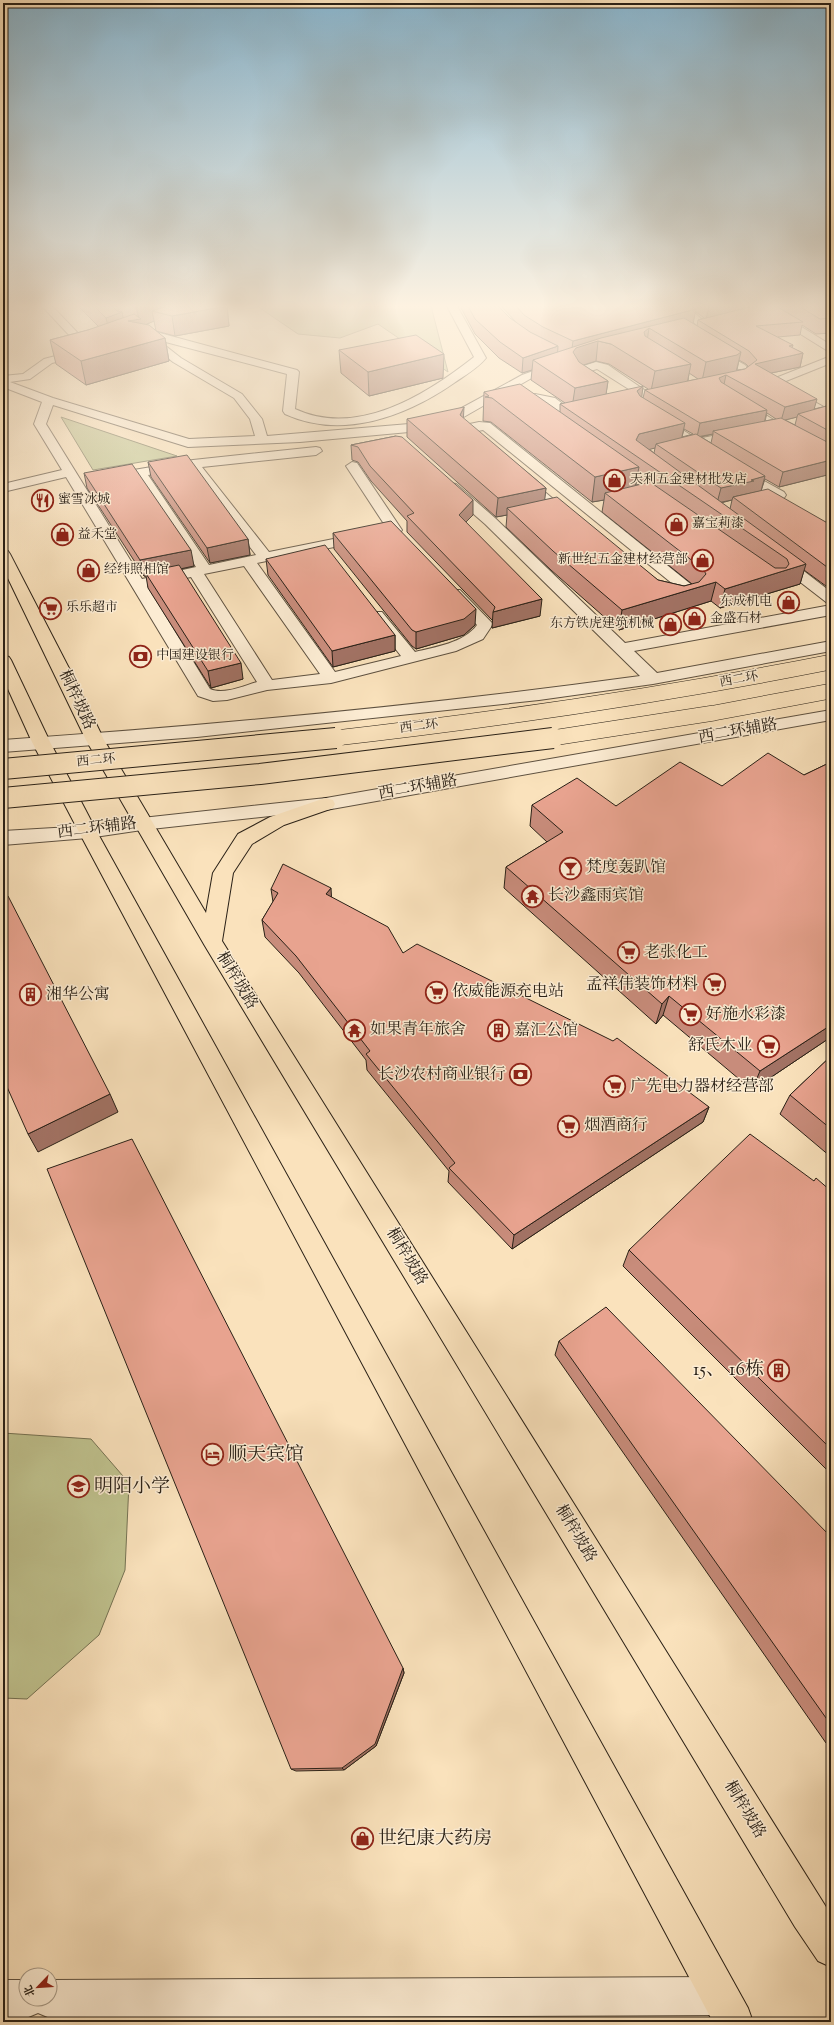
<svg xmlns="http://www.w3.org/2000/svg" width="834" height="2025" font-family="'Sorts Mill Goudy','Noto Serif SC',serif">
<style>
.green{fill:#c0c38f;stroke:#757253}
.lines{fill:none;stroke-linecap:round;stroke-linejoin:round}
.minor-casing{stroke:#5e5140;stroke-width:2}
.major-casing{stroke:#2a2117;stroke-width:2}
.minor{fill:#fcecd3;fill-rule:evenodd}
.major{fill:#fae2bc;fill-rule:evenodd}
.highway-bridge-far1-casing{stroke:#2a2117;stroke-width:16;stroke-linecap:butt}
.highway-bridge-casing{stroke:#2a2117;stroke-width:22;stroke-linecap:butt}
.highway-bridge-far1{stroke:#fae2bc;stroke-width:15}
.highway-bridge{stroke:#fae2bc;stroke-width:20}
.wall{fill:#c88c7b;stroke:#2a2117;fill-rule:evenodd}
.shaded-wall{fill:#a27264;stroke:#2a2117}
.building{fill:#e8a38f;stroke:#2a2117}
.labels{text-anchor:middle;dominant-baseline:central;stroke-width:3;stroke-linejoin:round;paint-order:stroke}
.far-poi-label{font-size:13px;fill:#2a2117;stroke:#fcecd3;text-anchor:start}
.far-street-label{font-size:13px;fill:#2a2117;stroke:#fcecd3}
.street-label{font-size:16px;fill:#2a2117;stroke:#fcecd3}
.poi-label{font-size:16px;fill:#2a2117;stroke:#fcecd3;text-anchor:start}
.near-poi-label{font-size:19px;fill:#2a2117;stroke:#fcecd3;text-anchor:start}
</style>
<rect width="100%" height="100%" fill="#fae2bc"/>
<filter id="stains"><feTurbulence type="fractalNoise" baseFrequency=".005" numOctaves="4"/><feColorMatrix values="0 0 0 0 .2 0 0 0 0 .09 0 0 0 0 .02 0 0 0 .5 -.17"/></filter>
<radialGradient id="worn" r=".72"><stop offset=".6" stop-color="#630" stop-opacity="0"/><stop offset="1" stop-color="#630" stop-opacity=".3"/></radialGradient>
<path class="green" d="M257,306H431L448,372L378,324L340,338L298,334Z
M61,417L177,456L93,470Z
M3,1433L91,1439L129,1483L125,1570L99,1635L27,1699L3,1698Z"/>
<g class="lines">
<defs>
<path id="minor" d="M42,306H52L94,350L87,354L52,363L30,379L10,382L53,398L189,439L255,436L250,419L234,398L173,362L138,334L122,329L96,306H107L130,325L297,370L299,372L295,409C357,438 426,395 474,357L447,306H457L486,358C478,368 464,376 454,383C405,417 342,440 285,414L283,411L287,374L158,340L181,358L242,394L262,419L267,436L409,424L447,416L522,375L556,363H564L566,365L564,367L530,379L455,422L409,432L300,442L188,447L53,405L46,424L142,579L196,567L136,477L109,482L104,481L102,478L104,475L193,460L316,447L320,448L322,451L316,455L202,467L269,552L363,533L368,534L370,537L368,540L363,541L257,563L335,672L401,656L369,615L372,612H382L415,652C435,647 464,643 477,625L448,593L450,590H460L493,624L483,639L456,651L331,683L267,690L227,700L213,701L198,696L66,477L3,492V484L62,470L34,424L42,402L3,387V376L23,374L44,359L82,349ZM190,468L256,555L209,565L148,475ZM244,566L320,674L272,680L204,574ZM191,577L257,682C243,686 224,695 210,689L147,586Z
M676,306H687L709,326L708,328H700Z
M771,306H788L787,308L749,317L744,314L745,312Z
M777,312L831,345V353L773,317L772,315L773,313Z
M712,347L745,365L752,373C745,381 730,387 720,384L718,382L720,380L733,376L739,372L708,352L707,350Z
M831,356V363L781,383L831,411V417H824L766,383L768,381Z
M596,362L608,365L656,398L654,400H646L597,369L584,373C588,379 594,380 598,385L596,387C584,390 577,380 572,371L574,369Z
M535,394L555,398L576,414L574,417L554,422L550,421L548,418L550,415L561,413L543,402H532L531,404L540,412L534,416L530,415L518,405L524,397Z
M740,399L785,427L779,431L695,447L652,420L658,416L662,417L697,439L768,425L736,406L734,403L736,400Z
M479,422L490,423L698,590L700,593C688,610 666,604 651,595L460,433L465,425ZM483,430L684,593L675,595L661,589L473,432Z
M352,462L357,463L402,530L400,533H390L388,530L346,466Z
M737,466L784,492L786,495L784,498H774L732,473L731,470L732,467Z
M451,483L456,484L495,518L625,643L831,605V615L634,651L657,673L831,641V651L653,684L539,700L197,737L3,752V740C216,725 429,705 640,676L485,524L446,490L444,487L446,484Z
M778,554L783,555L831,592V604L826,602L773,561L771,558L773,555Z
M831,710V720L326,810L142,830L88,838L3,845V831L88,826L142,818L326,798Z
M719,1977L733,1982L738,1996L733,2010L719,2015L50,2018L38,2013L26,2018H3V1980H26V1999H50V1980Z"/>
<path id="major" d="M3,550L8,551L10,554L72,674L104,740L206,913L213,873L238,834L270,817L319,800L326,798L333,800L335,804L333,808L284,825L252,844L233,873L222,941L831,1915V1967L818,1961L795,1927L205,946L86,740L3,568Z
M3,655L9,657L11,660L50,742L97,832L748,2008L753,2022H713L79,832L32,742L3,678Z"/>
</defs>
<use href="#minor" class="minor-casing"/>
<use href="#major" class="major-casing"/>
<use href="#minor" class="minor"/>
<use href="#major" class="major"/>
<defs>
<path id="highway-bridge-far1" d="M327,739C496,720 664,695 831,662
M546,739L714,713L831,691"/>
<path id="highway-bridge" d="M3,769L336,738
M3,798L260,774L553,738"/>
</defs>
<use href="#highway-bridge-far1" class="highway-bridge-far1-casing"/>
<use href="#highway-bridge" class="highway-bridge-casing"/>
<use href="#highway-bridge-far1" class="highway-bridge-far1"/>
<use href="#highway-bridge" class="highway-bridge"/>
</g>
<path class="wall" d="M78,306H165V307L227,306L229,326L175,336L156,331L154,321L145,325L165,338L169,361L86,385L56,364L50,340L88,330L99,327Z
M460,306H498L510,318L516,322L501,306H776L781,309L782,306H831V333L816,334L802,325L800,335L778,337L792,348L803,353L800,367L771,373L814,409L831,405V474L779,487L765,479L761,491L831,525V589H830L804,570L800,584L720,608L711,601L619,630L551,570L506,527L507,515L496,517L407,437V419H463L546,488L544,500L658,580L684,586L692,584L602,512L604,500L592,502L491,422L483,421L484,392L560,412V404L565,403L531,380L532,370L522,373L499,358L475,334ZM695,311L704,318L698,320L697,326L693,323ZM739,360L746,364L748,366L745,369L737,370ZM596,361L609,364L648,389L645,390L643,398L642,397L606,394L608,381L583,365ZM689,373L698,379L688,381ZM767,413L776,419L765,421ZM797,417L795,425L785,420ZM684,429L693,434L682,437ZM713,434L711,443L701,437ZM655,448L654,453L649,449ZM637,477L645,483L636,485ZM732,500L730,509L721,503Z
M339,350L443,378L369,396L341,373Z
M396,436L473,515L466,522L540,616L492,628L493,621L407,532V521L371,481L358,462L352,460L351,445Z
M148,462L248,539L250,555L210,563L151,477Z
M84,473L194,566L181,569L243,679L211,688L148,588L146,576H144L87,488Z
M333,533L475,625L464,635L416,649L412,646L334,549Z
M266,559L395,635V651L333,667L268,575Z
M831,762V1037L752,1090L663,1015L656,1024L504,888L506,867L547,842L530,826L532,805L616,806L722,786L804,775Z
M271,889L331,897L403,953L709,1107L703,1122L512,1249L448,1182L449,1171L367,1070L366,1060L299,973L265,937L262,920L273,902Z
M831,1056V1157L780,1114L790,1095Z
M814,1181L831,1191V1474L623,1266L629,1250Z
M559,1341L831,1537V1742L826,1743L555,1355Z
M403,1668L404,1673L376,1746L344,1770L296,1771L291,1769Z"/>
<path class="shaded-wall" d="M140,306H165L166,312L152,311L154,321L142,326L128,321L139,319L136,307Z
M227,306L229,326L175,336L172,316Z
M709,306H763L706,320Z
M696,309L693,324L649,328L646,348L611,344L598,341L596,361L574,368L571,356L573,341Z
M122,312L126,332L111,337L106,318Z
M165,338L169,361L86,385L81,361Z
M793,345L790,356L803,353L800,367L752,377L755,364L789,346Z
M558,346L557,362L533,360L532,370L522,373L523,358Z
M741,352L736,372L726,375L723,389L702,381L706,362Z
M444,354L443,378L369,396L368,372Z
M691,364L687,384L651,391L655,371Z
M608,381L605,401L572,408L575,388Z
M643,386L641,404L637,391Z
M817,399L813,413L798,414L797,417L781,421L785,407Z
M464,407L463,425L460,415Z
M767,410L764,424L713,431V434L697,437L700,423Z
M685,423L681,441L656,444L655,448L636,453V440L639,434Z
M831,460V474L779,487L783,472Z
M639,467L634,492L605,493L604,500L592,502L595,477Z
M765,476L761,491L733,497L732,500L717,503L721,488Z
M546,488L544,507L507,508V515L496,517L498,498Z
M473,500V515L458,530L459,515Z
M248,539L250,555L210,563L207,548Z
M191,550L194,566L147,576L145,572L146,576H144L140,560Z
M806,564L800,584L720,608L725,589Z
M716,582L711,601L619,630L622,610Z
M542,599L540,616L492,628L493,612Z
M476,609L475,625L464,635L416,649V632Z
M395,635V651L333,667L332,651Z
M241,663L243,679L211,688L208,671Z
M331,888L332,906L326,894Z
M669,996L663,1015L656,1024L662,1004Z
M831,1025V1037L752,1090L760,1071Z
M110,1094L118,1112L38,1152L28,1134Z
M709,1107L703,1122L512,1249L514,1235Z
M403,1668L404,1673L376,1746L344,1770L342,1768Z"/>
<path class="building" d="M94,306H112L117,311L122,312L106,318Z
M167,306H227L172,316L152,311Z
M468,306H498L510,318L530,332L558,346L523,358L500,342L475,319Z
M516,306H692L696,309L573,341L543,327L524,315Z
M754,306H776L803,322L756,326L793,345L789,346L803,353L755,364L817,399L785,407L726,375L719,378L721,382L767,410L700,423L645,390L745,369L757,360L749,351L698,320Z
M799,306H831V318L820,319Z
M134,314L141,319L128,321L149,325L165,338L81,361L50,340L88,330Z
M684,318L741,352L737,355L706,362L649,328L644,332L645,336L691,364L655,371L611,344L598,341L576,348L573,352L579,362L608,381L575,388L533,360L601,338Z
M416,335L444,354L368,372L339,350Z
M520,384L639,467L595,477L492,398L485,397L489,396L484,392Z
M643,386L637,391L640,396L685,423L639,434L636,440L806,564L725,589L716,582L622,610L553,551L507,508L557,497L658,580L684,586L699,582L706,574L703,569L605,493L650,482L775,568H786L789,564L787,559L560,404Z
M830,405H831V432L798,414Z
M464,407L460,415L546,488L498,498L407,419Z
M781,418L831,444V460L783,472L713,431Z
M696,434L765,476L751,480L754,481L721,488L656,444Z
M396,436L402,437L473,500L459,515L542,599L493,612L495,607L407,516L414,513L370,466L358,447L351,445Z
M187,455L248,539L207,548L148,462Z
M132,464L191,550L140,560L84,473Z
M768,489L831,525V570L733,497Z
M391,521L476,609L464,619L416,632L412,630L333,533Z
M325,545L395,635L332,651L266,559Z
M179,565L241,663L208,671L145,572Z
M768,753L804,775L831,762V1025L760,1071L669,996L662,1004L506,867L563,832L532,805L577,778L616,806L680,762L722,786Z
M283,864L331,888L326,894L388,927L403,953L417,944L613,1041L617,1038L709,1107L514,1235L449,1168L455,1163L366,1054L370,1051L296,956L262,920L278,893L271,889Z
M3,893L8,896L110,1094L28,1134L3,1078Z
M831,1056V1129L790,1095Z
M750,1134L814,1181L816,1178L831,1191V1449L629,1250Z
M132,1139L403,1668L375,1744L342,1768L291,1769L47,1169Z
M606,1307L831,1537V1725L559,1341Z"/>
<linearGradient id="sky" x2="0" y2="1"><stop stop-color="#8ab8d2"/><stop offset="0.52" stop-color="#fdf2e1"/><stop offset="1" stop-color="#fdf2e1" stop-opacity="0"/></linearGradient>
<rect width="834" height="589" fill="url(#sky)"/>
<defs>
<symbol id="shop-ring" viewBox="-11 -11 22 22"><circle r="9.5" fill="#fcecd3" stroke="#8f2418" stroke-width="1.5"/><path d="M-5-2.5h2.3a2.7 3.5 0 0 1 5.4 0H5L5.5 6h-11ZM-1.5-2.5h3a1.5 2.3 0 0 0-3 0Z" fill="#8f2418"/></symbol>
<symbol id="restaurant-ring" viewBox="-11 -11 22 22"><circle r="9.5" fill="#fcecd3" stroke="#8f2418" stroke-width="1.5"/><path d="M-5-6h1v4h1v-4h1v4h1v-4h1v5L-1.5 .5V6h-2V.5L-5-1ZM5-6V6H3V1.5H1.5Q1.5-4 5-6Z" fill="#8f2418"/></symbol>
<symbol id="supermarket-ring" viewBox="-11 -11 22 22"><circle r="9.5" fill="#fcecd3" stroke="#8f2418" stroke-width="1.5"/><path d="M-6-5.5h2.5l.6 2H6L4.5 2H-2.5L-4.4-4H-6ZM-1.5 3.2a1.3 1.3 0 1 0 .1 0ZM3 3.2a1.3 1.3 0 1 0 .1 0Z" fill="#8f2418"/></symbol>
<symbol id="bank-ring" viewBox="-11 -11 22 22"><circle r="9.5" fill="#fcecd3" stroke="#8f2418" stroke-width="1.5"/><path d="M-6-4H6V4H-6ZM0-2.3a2.3 2.3 0 1 0 0 4.6a2.3 2.3 0 1 0 0-4.6Z" fill="#8f2418"/></symbol>
<symbol id="bar-ring" viewBox="-11 -11 22 22"><circle r="9.5" fill="#fcecd3" stroke="#8f2418" stroke-width="1.5"/><path d="M-6-5H6L.8 .8V4.5H3.5V6h-7V4.5H-.8V.8Z" fill="#8f2418"/></symbol>
<symbol id="temple-ring" viewBox="-11 -11 22 22"><circle r="9.5" fill="#fcecd3" stroke="#8f2418" stroke-width="1.5"/><path d="M0-6L5-2H3V0L6.5 2.5H4V6H1.5V3h-3V6H-4V2.5H-6.5L-3 0V-2H-5Z" fill="#8f2418"/></symbol>
<symbol id="building-ring" viewBox="-11 -11 22 22"><circle r="9.5" fill="#fcecd3" stroke="#8f2418" stroke-width="1.5"/><path d="M-4-6H4V6H1V3H-1V6H-4ZM-2.5-4.3h1.7v1.8h-1.7ZM.8-4.3h1.7v1.8H.8ZM-2.5-1h1.7V.8h-1.7ZM.8-1h1.7V.8H.8Z" fill="#8f2418"/></symbol>
<symbol id="hotel-ring" viewBox="-11 -11 22 22"><circle r="9.5" fill="#fcecd3" stroke="#8f2418" stroke-width="1.5"/><path d="M-6-4.5h1.5V1H6V5H4.5V3h-9V5H-6ZM-4 0a1.8 1.8 0 1 1 3.6 0ZM.5 0V-2.5h3Q6-2.5 6 0Z" fill="#8f2418"/></symbol>
<symbol id="school-ring" viewBox="-11 -11 22 22"><circle r="9.5" fill="#fcecd3" stroke="#8f2418" stroke-width="1.5"/><path d="M0-5L7-2L0 1L-7-2ZM-4 1L0 2.5L4 1V4Q0 6-4 4Z" fill="#8f2418"/></symbol>
</defs>
<g fill-rule="evenodd">
<use href="#shop-ring" x="602" y="468" width="25" height="25"/>
<use href="#restaurant-ring" x="30" y="488" width="25" height="25"/>
<use href="#shop-ring" x="664" y="512" width="25" height="25"/>
<use href="#shop-ring" x="50" y="522" width="25" height="25"/>
<use href="#shop-ring" x="690" y="548" width="25" height="25"/>
<use href="#shop-ring" x="76" y="558" width="25" height="25"/>
<use href="#shop-ring" x="776" y="590" width="25" height="25"/>
<use href="#supermarket-ring" x="38" y="596" width="25" height="25"/>
<use href="#shop-ring" x="682" y="606" width="25" height="25"/>
<use href="#shop-ring" x="658" y="612" width="25" height="25"/>
<use href="#bank-ring" x="128" y="644" width="25" height="25"/>
<use href="#bar-ring" x="558" y="856" width="25" height="25"/>
<use href="#temple-ring" x="520" y="884" width="25" height="25"/>
<use href="#supermarket-ring" x="616" y="940" width="25" height="25"/>
<use href="#supermarket-ring" x="702" y="972" width="25" height="25"/>
<use href="#supermarket-ring" x="424" y="980" width="25" height="25"/>
<use href="#building-ring" x="18" y="982" width="25" height="25"/>
<use href="#supermarket-ring" x="678" y="1002" width="25" height="25"/>
<use href="#temple-ring" x="342" y="1018" width="25" height="25"/>
<use href="#building-ring" x="486" y="1018" width="25" height="25"/>
<use href="#supermarket-ring" x="756" y="1034" width="25" height="25"/>
<use href="#bank-ring" x="508" y="1062" width="25" height="25"/>
<use href="#supermarket-ring" x="602" y="1074" width="25" height="25"/>
<use href="#supermarket-ring" x="556" y="1114" width="25" height="25"/>
<use href="#building-ring" x="766" y="1358" width="25" height="25"/>
<use href="#hotel-ring" x="200" y="1442" width="25" height="25"/>
<use href="#school-ring" x="66" y="1474" width="25" height="25"/>
<use href="#shop-ring" x="350" y="1826" width="25" height="25"/>
</g>
<g class="labels">
<g class="far-poi-label">
<text x="630" y="480">天利五金建材批发店</text>
<text x="58" y="500">蜜雪冰城</text>
<text x="692" y="524">嘉宝莉漆</text>
<text x="78" y="535">益禾堂</text>
<text x="688" y="560" text-anchor="end">新世纪五金建材经营部</text>
<text x="104" y="570">经纬照相馆</text>
<text x="772" y="602" text-anchor="end">东成机电</text>
<text x="66" y="608">乐乐超市</text>
<text x="710" y="619">金盛石材</text>
<text x="654" y="624" text-anchor="end">东方铁虎建筑机械</text>
<text x="156" y="656">中国建设银行</text>
</g>
<g class="far-street-label">
<text transform="translate(739 680) rotate(-10)">西二环</text>
<text transform="translate(419 727) rotate(-7)">西二环</text>
<text transform="translate(96 761) rotate(-5)">西二环</text>
</g>
<g class="street-label">
<text transform="translate(76 700) rotate(65)">桐梓坡路</text>
<text transform="translate(738 732) rotate(-10)">西二环辅路</text>
<text transform="translate(418 788) rotate(-10)">西二环辅路</text>
<text transform="translate(97 829) rotate(-7)">西二环辅路</text>
<text transform="translate(236 981) rotate(59)">桐梓坡路</text>
<text transform="translate(406 1257) rotate(59)">桐梓坡路</text>
<text transform="translate(575 1534) rotate(59)">桐梓坡路</text>
<text transform="translate(744 1810) rotate(59)">桐梓坡路</text>
</g>
<g class="poi-label">
<text x="586" y="868">梵度轰趴馆</text>
<text x="548" y="896">长沙鑫雨宾馆</text>
<text x="644" y="953">老张化工</text>
<text x="698" y="985" text-anchor="end">孟祥伟装饰材料</text>
<text x="452" y="992">依威能源充电站</text>
<text x="46" y="995">湘华公寓</text>
<text x="706" y="1015">好施水彩漆</text>
<text x="370" y="1030">如果青年旅舍</text>
<text x="514" y="1031">嘉汇公馆</text>
<text x="752" y="1046" text-anchor="end">舒氏木业</text>
<text x="506" y="1075" text-anchor="end">长沙农村商业银行</text>
<text x="630" y="1087">广先电力器材经营部</text>
<text x="584" y="1126">烟酒商行</text>
</g>
<g class="near-poi-label">
<text x="764" y="1370" text-anchor="end">15、 16栋</text>
<text x="228" y="1455">顺天宾馆</text>
<text x="94" y="1487">明阳小学</text>
<text x="378" y="1839">世纪康大药房</text>
</g>
</g>
<rect width="834" height="2025" fill="none" stroke="#fae2bc" stroke-width="16"/>
<rect x="4" y="4" width="826" height="2017" fill="none" stroke="#2a2117" stroke-width="2"/>
<rect x="8" y="8" width="818" height="2009" fill="none" stroke="#2a2117"/>
<g transform="translate(38 1987) rotate(245)"><circle r="19" fill="#fcecd3" stroke="#a89b88"/>
<path d="M0-3L7 15L0 10L-7 15Z" fill="#8f2418"/>
<text y="-6" font-size="11" font-weight="bold" text-anchor="middle" fill="#2a2117">北</text>
</g>
<rect width="100%" height="100%" filter="url(#stains)"/>
<rect width="100%" height="100%" fill="url(#worn)"/>
</svg>
